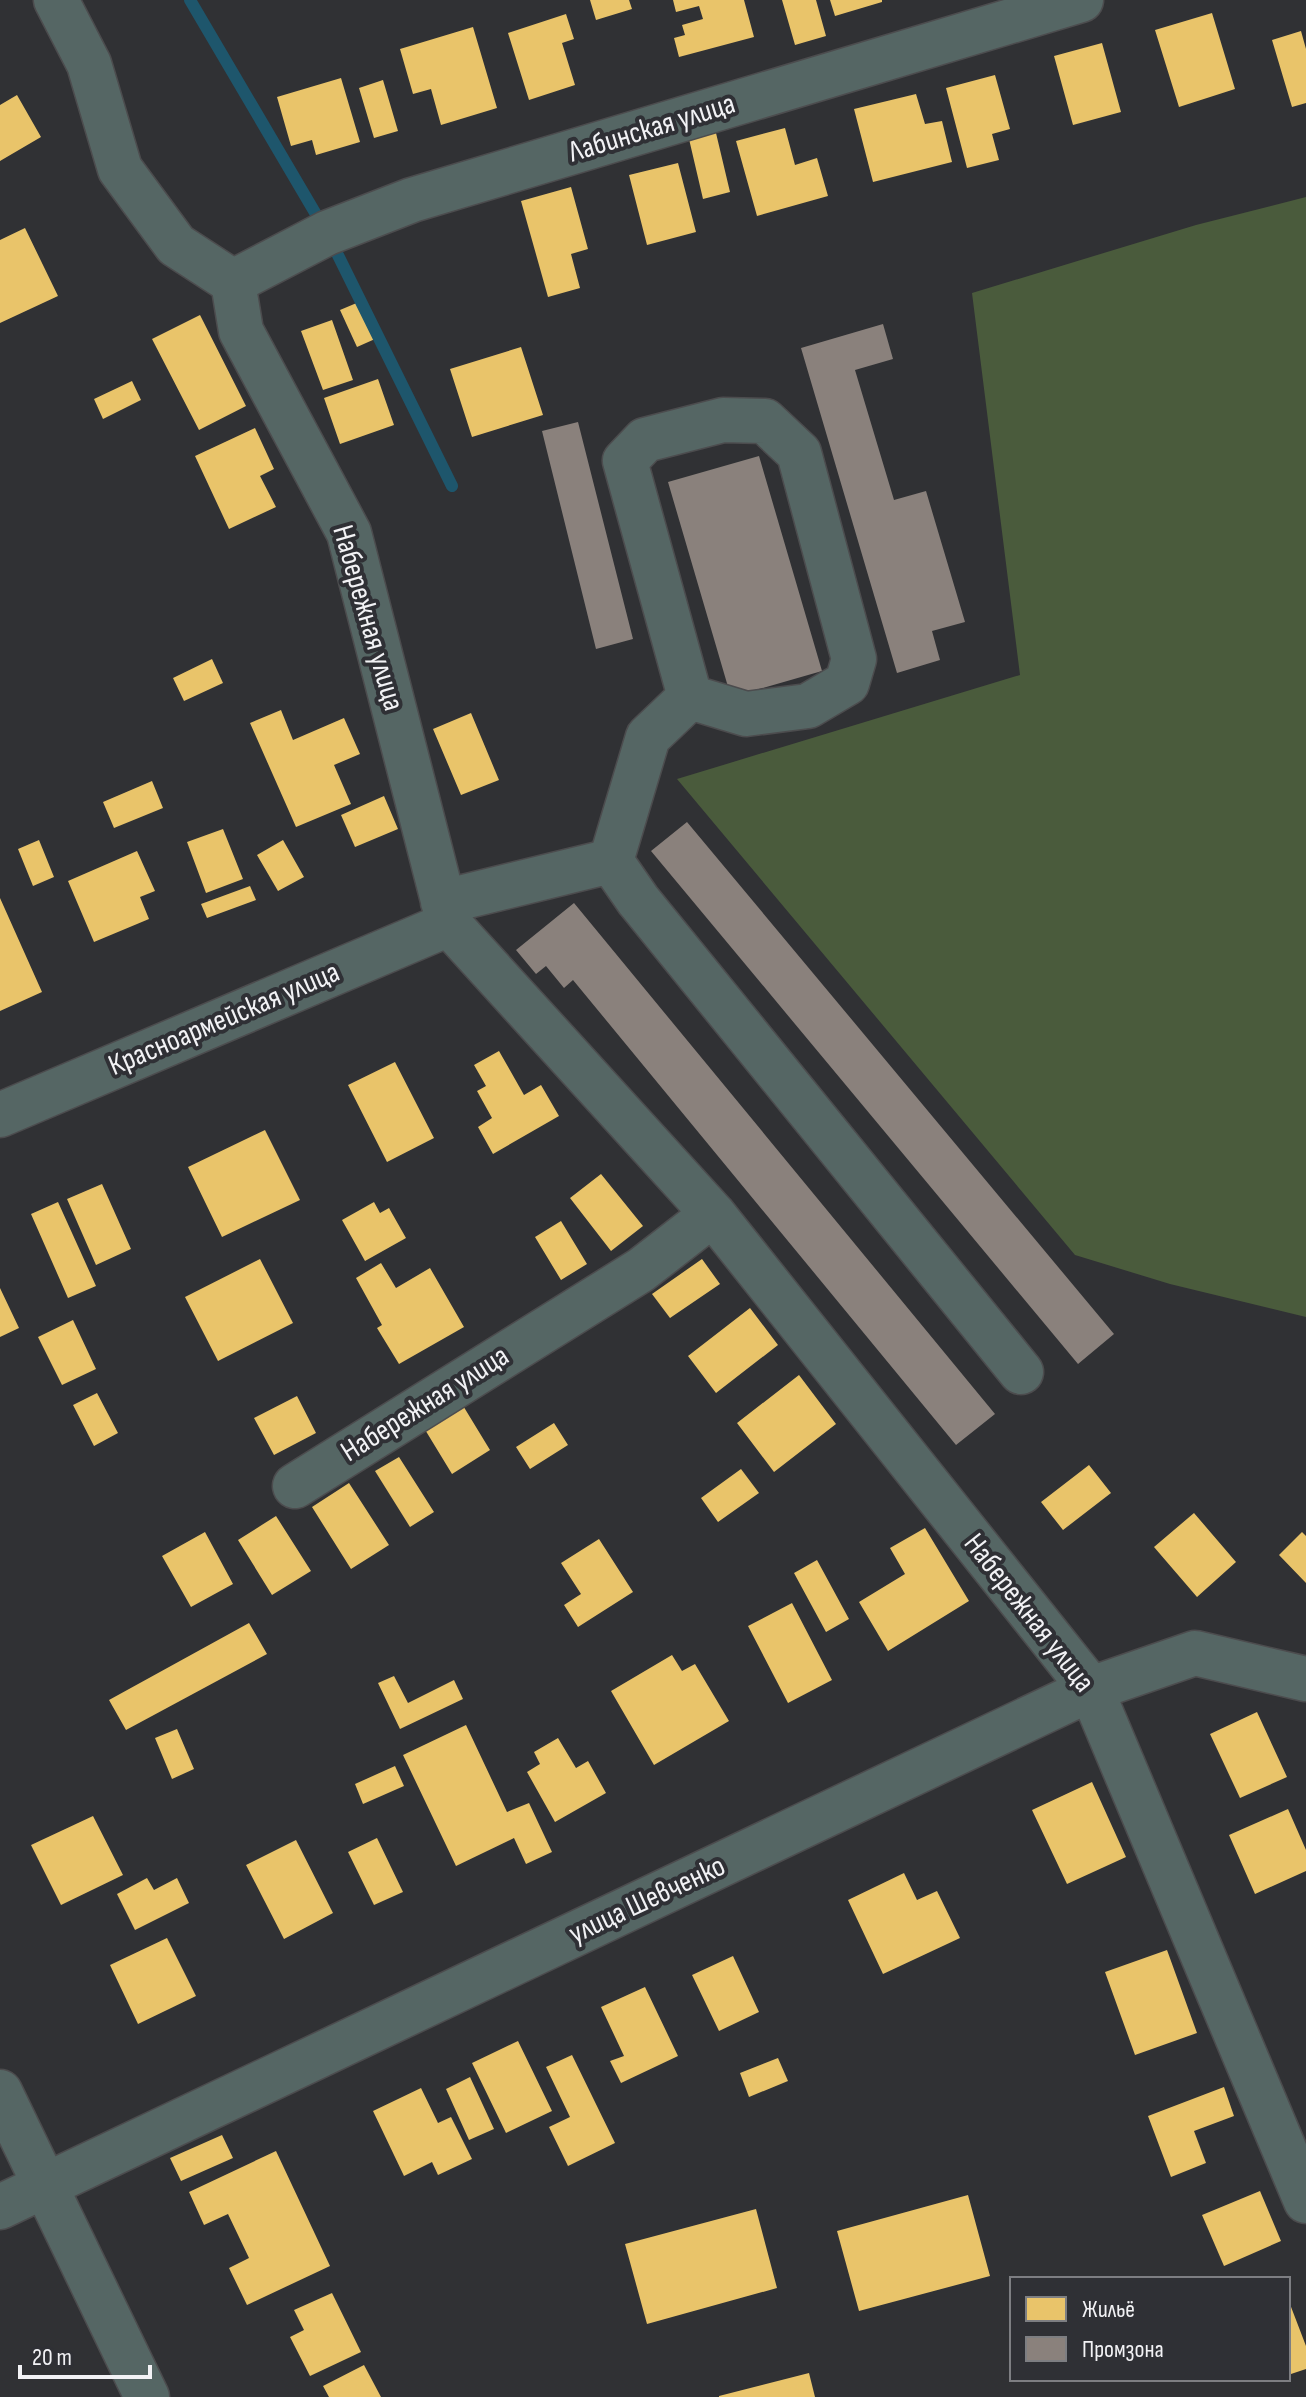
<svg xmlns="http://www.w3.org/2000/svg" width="1306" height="2397" font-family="'Sofia Sans Condensed',sans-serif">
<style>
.green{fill:#4a5b3c}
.homes{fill:#e9c46a}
.industry{fill:#8a817c}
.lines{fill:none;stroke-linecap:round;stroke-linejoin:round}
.stream{stroke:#1e566c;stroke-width:12}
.minor-casing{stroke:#4c4c4e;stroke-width:47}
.minor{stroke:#556664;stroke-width:44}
.labels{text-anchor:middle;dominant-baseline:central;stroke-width:8;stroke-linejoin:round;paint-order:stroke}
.street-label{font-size:30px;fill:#f2f2f5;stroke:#2f3035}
</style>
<rect width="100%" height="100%" fill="#303134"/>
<path class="green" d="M1306,197V1317L1170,1284L1075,1255L677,779L1020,675L972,293L1196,225Z"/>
<path class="homes" d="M590,0H629L632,9L596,20Z
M673,0H744L754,37L679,57L674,38L685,35L682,25L703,19L699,6L676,12Z
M782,0H816L826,36L795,45Z
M830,0H882V2L835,16Z
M1212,13L1235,89L1179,107L1155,30Z
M566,14L574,39L562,43L575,85L529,100L508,33Z
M473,27L497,108L441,125L431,89L413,94L400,49Z
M1301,31L1306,49V103L1292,107L1272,40Z
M1102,43L1121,112L1073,125L1054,56Z
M995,75L1010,129L992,134L999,160L967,168L946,88Z
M341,78L360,142L316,155L312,140L291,146L277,97Z
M383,80L398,131L374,138L359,88Z
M916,94L925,124L942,121L952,162L873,182L854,109Z
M17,95L41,137L0,161V105Z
M785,128L795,165L817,158L828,196L757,216L736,141Z
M716,133L730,192L703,199L689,139Z
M678,163L696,232L647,245L629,175Z
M571,187L588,249L571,254L580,288L548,297L521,201Z
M25,228L58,296L0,323V240Z
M359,302L375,339L357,347L340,310Z
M200,315L246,406L199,430L152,339Z
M332,320L353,380L323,390L301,331Z
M521,347L543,415L472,437L450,369Z
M378,379L394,425L340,444L324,398Z
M132,381L141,400L103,419L94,399Z
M255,428L274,469L260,476L276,507L229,529L195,456Z
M212,659L223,683L184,701L173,678Z
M281,710L293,740L344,718L360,754L334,765L351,804L296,827L250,723Z
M471,713L499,780L461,795L433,729Z
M152,781L163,808L114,828L103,802Z
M384,796L398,829L355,847L341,815Z
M223,829L243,879L206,893L187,842Z
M39,840L54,877L33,886L18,849Z
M283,840L304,877L278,891L257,855Z
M137,851L155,891L140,897L149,919L94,942L68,881Z
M250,886L256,900L207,918L201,904Z
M0,898L42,992L0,1011Z
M499,1051L524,1095L541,1085L559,1116L493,1154L478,1127L492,1118L477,1091L486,1086L474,1065Z
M395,1062L434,1138L387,1162L348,1085Z
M265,1130L300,1200L222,1237L188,1167Z
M601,1174L643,1226L611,1251L570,1198Z
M102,1184L131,1249L96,1265L67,1199Z
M58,1202L96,1286L68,1298L31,1214Z
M374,1202L380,1213L389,1208L406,1238L365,1261L342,1220Z
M561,1221L587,1264L561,1280L535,1237Z
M260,1259L293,1323L218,1361L185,1297Z
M702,1259L720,1284L670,1318L652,1294Z
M381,1263L396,1288L430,1268L464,1327L399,1364L377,1328L382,1325L356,1278Z
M0,1288L19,1328L0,1337Z
M750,1308L778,1345L716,1393L688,1356Z
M73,1320L96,1369L62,1385L38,1337Z
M799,1375L836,1424L774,1472L737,1423Z
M97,1393L118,1433L94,1446L73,1405Z
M297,1396L316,1433L274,1455L254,1418Z
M462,1404L490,1450L452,1474L424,1428Z
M554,1423L568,1445L530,1469L516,1447Z
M399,1457L434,1512L410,1527L375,1471Z
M1089,1465L1111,1493L1063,1530L1041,1502Z
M741,1469L759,1493L718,1522L701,1498Z
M349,1483L389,1545L351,1569L312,1507Z
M1194,1513L1236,1562L1197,1597L1154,1547Z
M276,1516L311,1571L272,1595L238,1540Z
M925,1528L969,1601L888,1651L859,1602L905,1574L890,1548Z
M205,1532L233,1584L191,1607L162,1556Z
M1302,1532L1306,1536V1583L1279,1555Z
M599,1539L633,1592L578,1627L564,1605L581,1594L561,1563Z
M817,1560L849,1619L826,1632L794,1573Z
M792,1603L832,1680L788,1703L748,1626Z
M249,1623L267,1654L126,1730L109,1700Z
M672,1655L682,1671L695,1664L729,1721L654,1765L611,1691Z
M394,1676L408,1703L454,1680L463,1699L400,1729L378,1683Z
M1257,1712L1287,1777L1240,1798L1210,1734Z
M466,1725L507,1812L529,1803L552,1852L526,1864L514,1838L456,1866L403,1755Z
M177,1729L194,1769L172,1779L155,1738Z
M558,1738L576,1768L588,1761L606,1793L555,1822L527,1772L540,1764L534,1752Z
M395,1766L404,1786L363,1804L355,1784Z
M1092,1782L1126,1857L1067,1884L1032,1810Z
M1288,1809L1306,1850V1871L1255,1894L1229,1835Z
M93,1816L123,1875L61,1905L31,1845Z
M377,1838L403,1892L374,1905L348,1852Z
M296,1840L333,1913L284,1939L246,1865Z
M904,1873L917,1900L937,1891L960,1938L883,1974L848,1900Z
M147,1878L154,1890L177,1878L189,1903L135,1930L117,1894Z
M167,1938L196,1996L138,2024L110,1965Z
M1167,1950L1197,2033L1135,2055L1105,1972Z
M733,1956L759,2012L719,2031L692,1975Z
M645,1987L678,2056L621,2083L610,2061L624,2056L601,2007Z
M518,2041L552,2111L506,2133L472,2063Z
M572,2055L615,2143L568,2166L549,2127L570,2117L546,2067Z
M778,2058L788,2081L749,2097L740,2073Z
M470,2077L494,2129L469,2140L446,2089Z
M1224,2087L1234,2116L1194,2131L1206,2163L1171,2177L1148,2116Z
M421,2088L438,2123L451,2117L472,2159L438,2175L432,2162L404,2176L373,2111Z
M222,2135L233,2158L181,2181L170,2158Z
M276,2151L330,2266L247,2305L229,2268L249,2258L228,2214L204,2225L189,2192Z
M1260,2191L1281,2241L1224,2266L1202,2215Z
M968,2195L990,2276L859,2311L837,2231Z
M756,2209L777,2288L647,2324L625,2244Z
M332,2293L361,2352L310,2376L290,2337L304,2330L294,2310Z
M1288,2299L1306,2346V2369L1288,2375Z
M364,2365L381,2397H329L323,2386Z
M809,2373L815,2397H719V2396Z"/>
<path class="industry" d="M883,324L893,359L855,370L894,500L926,491L965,622L932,631L940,660L897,673L801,348Z
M578,422L633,639L596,649L542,431Z
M759,456L822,671L731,697L668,482Z
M687,822L1114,1334L1078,1364L651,851Z
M574,903L995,1414L956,1445L573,980L564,988L546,966L536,974L516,950Z"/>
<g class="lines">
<path class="stream" d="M190,0L327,233L452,486"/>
<defs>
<path id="minor" d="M56,0L89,64L120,169L176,245L233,282L241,331L349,533L449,924L713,1214L1091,1689L1306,2201
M233,282L327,233L412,200L1081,0
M723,420L765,421L799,453L854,659L847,683L808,706L746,714L690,697L625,461L645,440Z
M690,697L648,737L611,861L638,900L1021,1372
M443,902L611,861
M0,1115L449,924
M295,1486L641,1270L713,1214
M0,2092L147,2397
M0,2207L1091,1689L1195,1653L1306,1679"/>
</defs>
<use href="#minor" class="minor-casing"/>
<use href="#minor" class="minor"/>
</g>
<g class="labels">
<g class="street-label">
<text transform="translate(652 128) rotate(-17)">Лабинская улица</text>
<text transform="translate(368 618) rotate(74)">Набережная улица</text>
<text transform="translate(224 1019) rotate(-23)">Красноармейская улица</text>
<text transform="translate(425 1404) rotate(-32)">Набережная улица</text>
<text transform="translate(1029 1613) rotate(52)">Набережная улица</text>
<text transform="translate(647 1900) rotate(-25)">улица Шевченко</text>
</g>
</g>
<rect x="1010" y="2277" width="280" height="104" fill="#2f3035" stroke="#7d7e82" stroke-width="2"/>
<rect x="1026" y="2297" width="40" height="24" fill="#e9c46a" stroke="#7d7e82" stroke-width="2"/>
<text x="1082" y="2317" font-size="24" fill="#f2f2f5">Жильё</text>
<rect x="1026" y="2337" width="40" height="24" fill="#8a817c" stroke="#7d7e82" stroke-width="2"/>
<text x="1082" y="2357" font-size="24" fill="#f2f2f5">Промзона</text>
<path d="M20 2365v12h130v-12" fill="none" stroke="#f2f2f5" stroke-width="4"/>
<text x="32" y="2365" font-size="24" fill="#f2f2f5" stroke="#2f3035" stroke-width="6" paint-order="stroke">20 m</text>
</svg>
